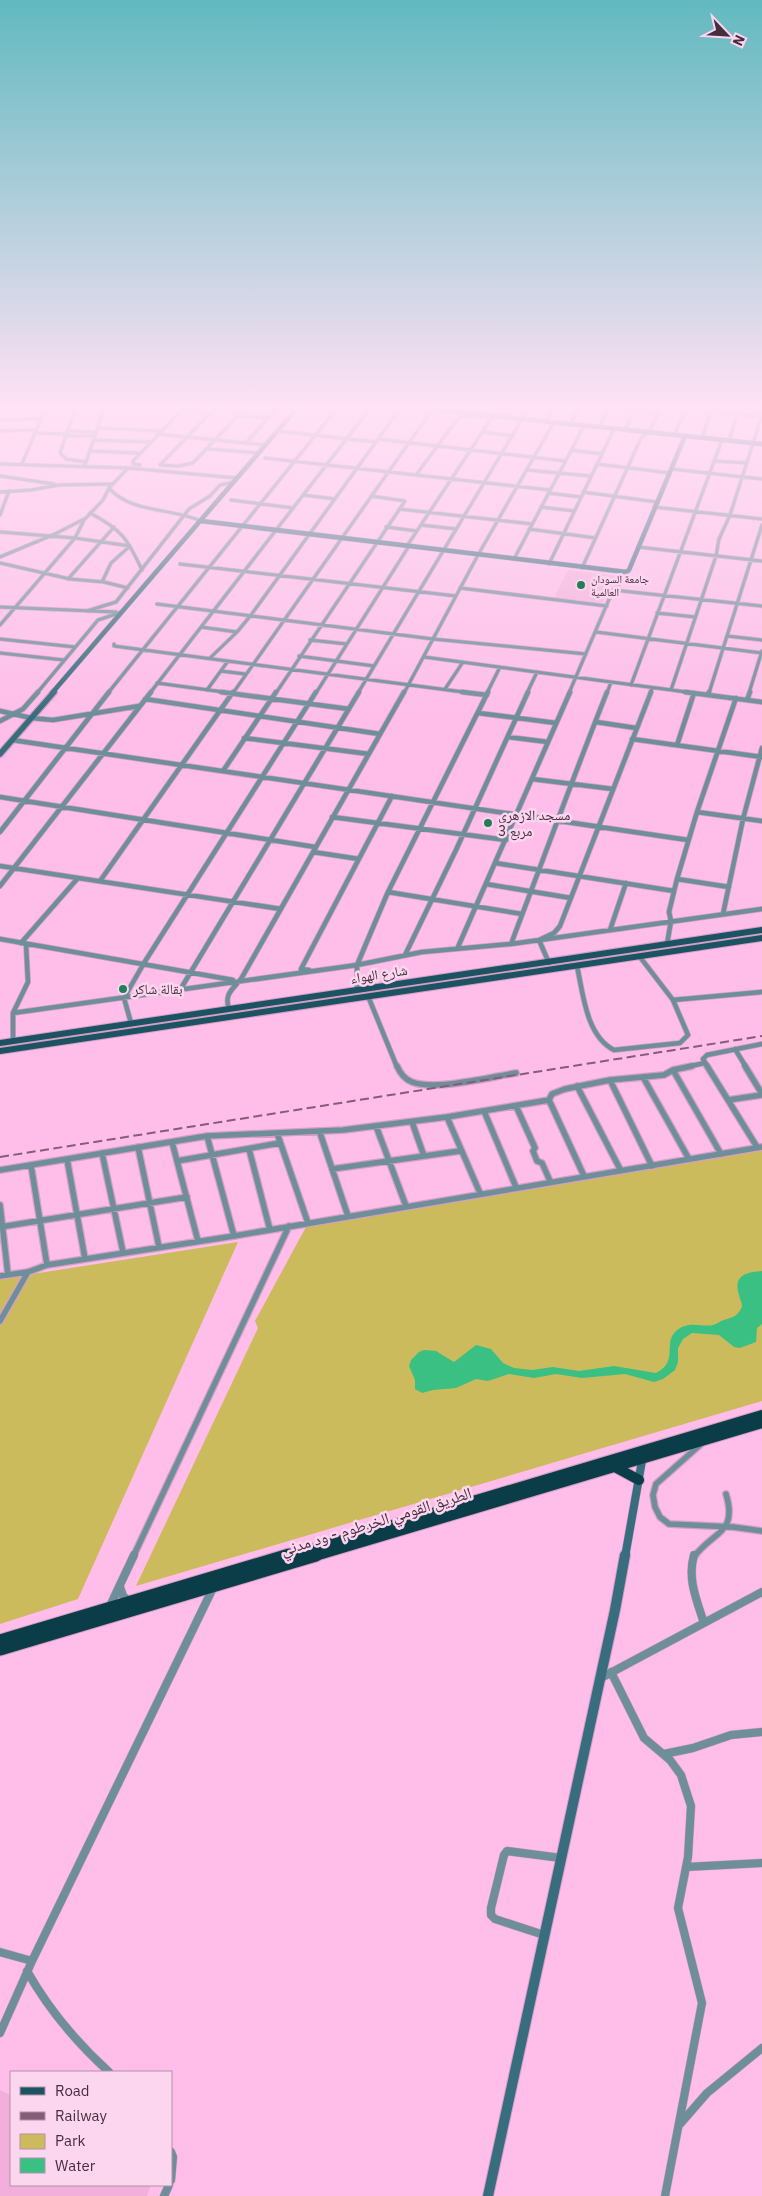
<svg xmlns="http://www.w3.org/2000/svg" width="762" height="2196" font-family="'IBM Plex Sans','Noto Naskh Arabic',sans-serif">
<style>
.built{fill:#f3afdb}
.green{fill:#ccbb5c}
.water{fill:#3ac083}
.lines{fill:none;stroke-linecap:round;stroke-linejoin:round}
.street-far3-casing{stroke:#d69ec4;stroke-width:4.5}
.street-far2-casing{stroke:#d69ec4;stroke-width:6}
.street-far1-casing{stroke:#d69ec4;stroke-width:8}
.street-casing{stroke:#d69ec4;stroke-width:9}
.secondary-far3-casing{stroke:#d69ec4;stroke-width:5.5}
.secondary-far2-casing{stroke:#d69ec4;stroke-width:8}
.secondary-far1-casing{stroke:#d69ec4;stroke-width:9}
.secondary-casing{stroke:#d69ec4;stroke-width:12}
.primary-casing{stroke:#d69ec4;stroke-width:8}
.highway-far1-casing{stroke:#d69ec4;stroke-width:12}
.highway-casing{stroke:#d69ec4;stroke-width:15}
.street-far3{stroke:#6e8f9a;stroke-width:3}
.street-far2{stroke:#6e8f9a;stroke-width:4.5}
.street-far1{stroke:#6e8f9a;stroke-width:5.5}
.street{stroke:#6e8f9a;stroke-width:8}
.secondary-far3{stroke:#386d7d;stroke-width:4.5}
.secondary-far2{stroke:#386d7d;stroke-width:5.5}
.secondary-far1{stroke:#386d7d;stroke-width:8}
.secondary{stroke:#386d7d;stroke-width:10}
.primary{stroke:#1c5362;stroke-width:6}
.highway-far1{stroke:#0b3d49;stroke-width:10}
.highway{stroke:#0b3d49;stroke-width:13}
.rail{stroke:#845e78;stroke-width:2;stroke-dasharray:9 4.5;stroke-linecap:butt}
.poi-dot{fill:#227f55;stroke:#fcd5ee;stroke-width:2}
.labels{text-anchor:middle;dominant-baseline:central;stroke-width:5;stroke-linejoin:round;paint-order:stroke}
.far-poi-label{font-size:11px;fill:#472e3f;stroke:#fcd5ee;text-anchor:start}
.poi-label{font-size:14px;fill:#472e3f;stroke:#fcd5ee;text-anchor:start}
.street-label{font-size:14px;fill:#472e3f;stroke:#fcd5ee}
.near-street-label{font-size:16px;fill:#472e3f;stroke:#fcd5ee}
</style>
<rect width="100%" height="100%" fill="#febee9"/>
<path class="built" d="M568,570L615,576L603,603L554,598Z
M0,2090L11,2095V2185H151L147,2196H0Z"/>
<path class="green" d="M762,1150V1401L136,1586L258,1328L255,1321L306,1227Z
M238,1242L78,1599L0,1624V1279Z"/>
<path class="water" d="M762,1271V1324L757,1328L756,1342L740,1348L734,1347L719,1335L692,1333L683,1339L678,1348V1362L675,1370L663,1379L654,1382L625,1374L582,1378L556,1374L534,1378L509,1374L488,1381L476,1379L456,1388L433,1390L422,1393L415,1389V1380L409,1366L411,1360L419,1352L424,1350L436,1351L454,1362L476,1345L491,1349L503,1363L514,1368L532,1370L553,1367L579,1371L614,1366L656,1373C682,1360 658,1339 682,1327C693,1322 703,1327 713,1325C717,1324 720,1321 724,1320C733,1317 737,1317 742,1307C742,1302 740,1300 739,1295C733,1276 745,1272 762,1271Z"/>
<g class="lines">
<defs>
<path id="street-far3" d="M76,406L60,453L66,459L86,462
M668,406L762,417
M609,408L659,413
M0,409L9,410
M10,409L105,407
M181,410L210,413
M238,416L268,418
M497,416L503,406
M0,420L41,419
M547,422L555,406
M571,424L579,406
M599,427L609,407
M97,428L160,431
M625,430L634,410
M0,431L37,430
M67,431L96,432
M278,431L376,442
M482,432L513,436
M36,433L64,434
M157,434L266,445
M675,435L679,423L689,407
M64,436H95
M702,438L713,406
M378,439L565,461
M93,440L149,442
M729,440L740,406
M246,443L279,406
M208,449L259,453
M571,450L602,454
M90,451L139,453
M265,458L550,490
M714,461L747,463
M0,464L128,468L237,478
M22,464L46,407
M597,464L670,473
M85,465L105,406
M140,465L133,464V461L186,406
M160,465L179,466L193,463L247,406
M160,465L217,406
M671,469L762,479
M527,470L591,476
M416,475L459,417H472L479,406
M0,476L54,484
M109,488C130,513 173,508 201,521
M0,492L31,490L59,485L112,484
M583,492L657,502
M548,493L581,497
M303,495L335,499
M231,500L293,508
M541,507L574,511
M654,507L762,519
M399,509L532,524
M90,513C122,530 127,538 142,570
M0,515L9,491
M421,525L456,529
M386,527L417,531
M529,529L596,538
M0,532L75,538L130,546L111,563L102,582
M407,546L493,416
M638,547L762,561
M0,557L55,534L86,518
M514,559L584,426
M0,563L70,579L104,582L128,588
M180,564L456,596
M549,564L614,429
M582,568L641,438L649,432L662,406
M68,579L114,527
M460,588L607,606
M613,590L762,606
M157,604L433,639L586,654
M0,607L116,612
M87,611L116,602L189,509L210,496L220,485L234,482
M657,613L695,617
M0,625L75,538L84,520L103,500L109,488L128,468
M201,627L237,632
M596,632L762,653
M727,636L762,640
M0,639L75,647
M310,640L347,644
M114,644V646L471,693
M0,653L64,660
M299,656L374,666
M424,657L694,693
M210,658L237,632L251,615L402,406
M221,671L245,674
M157,683L231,693
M631,685L722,440
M445,689L463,662
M207,690L228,661
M671,690L716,556L719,539L730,515L762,415
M37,693L98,620L122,612
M108,693L339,406
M150,693L372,406
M233,693L432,410
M276,693L405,501L371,496
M316,693L409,546
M358,693L530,406
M404,693L478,555L554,422
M487,693L500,667
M527,693L537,672
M569,693L613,590L623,581L629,570
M607,693L611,682
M650,693L652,688
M709,693L762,525
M749,693L762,651"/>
<path id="street-far2" d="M221,692L349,709
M462,692L487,695
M685,692L762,702
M708,695L709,692
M145,699L380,734
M747,700L750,692
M0,711L31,718L53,720L139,706
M478,713L556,723
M0,721L23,709L38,692
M596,722L636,728
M508,737L548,742
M244,738L369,754
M632,739L762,757
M12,740L688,840
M677,745L694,693
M223,771L276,692
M532,779L613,789
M0,797L315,847
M697,812L762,821
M332,817L506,840
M0,832L109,692
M313,852L359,859
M495,863L674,891
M0,866L281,909
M677,879L729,887
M100,881L233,692
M486,884L571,898
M0,886L151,692
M388,892L522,914
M723,914L743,819L762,748
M610,930L626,883
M0,939L233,980
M21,943L78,878
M511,944C543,860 574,775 607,692
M667,944L671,921L669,912L677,879L697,812L736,698
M458,947L570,692
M405,955L456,850L528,692
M549,963L539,940L554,933L560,926L651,692
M577,966C583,993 586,1036 614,1050L680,1043L688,1035L673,1000L640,957
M309,970L301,969L392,796
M180,990L359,692
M357,990V965L388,892L488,692
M368,996L397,1067
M673,1000L762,992
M229,1009C224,994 232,990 241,979L404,692
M13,1013L357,965L422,952L511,944L762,909
M131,1023L124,998L144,963L316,692
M13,1041V1013L28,982L26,944
M735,1049L746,1067
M686,1067L705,1063
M708,1067L703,1059L707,1055L762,1044"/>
<path id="street-far1" d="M397,1066C400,1073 404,1079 412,1082C435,1091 490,1077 516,1073
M707,1066L757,1147
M745,1066L762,1094
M673,1070L721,1154
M643,1077L689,1159
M610,1080L652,1166
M577,1086L621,1171
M549,1100L552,1094L565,1089L610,1080L664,1075L673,1070L692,1066
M549,1100L584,1176
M728,1100L762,1095
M516,1106L535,1148L533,1151L537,1161L542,1163L550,1181
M484,1111L516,1187
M447,1117L480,1193
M412,1122L424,1156
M376,1126L406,1206
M277,1133L308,1223
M320,1133L348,1216
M207,1136L234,1236
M172,1142L198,1241
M138,1147L159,1247
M249,1149L270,1230
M102,1153L123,1252
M67,1159L85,1259
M177,1161L280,1143
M31,1165L47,1265
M332,1169L460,1151
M0,1170L207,1136L343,1130L447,1117L549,1100
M0,1205L8,1275
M0,1227L187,1197
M0,1276L28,1272L47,1265L234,1236L762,1147
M0,1321L28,1272
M701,1444L656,1484L653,1495L655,1507L660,1517L669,1524L733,1527L762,1531
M133,1557L289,1226
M694,1557C713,1531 738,1534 726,1494"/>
<path id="street" d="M694,1555C687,1579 697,1601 704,1623
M120,1587L123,1596L129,1601
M110,1606L134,1555
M611,1672L644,1738L670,1760L681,1775L691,1806L688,1857L678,1908L702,2003L665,2196
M601,1678L762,1592
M664,1754L693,1748L731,1735L762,1732
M686,1867L762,1863
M544,1935L495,1919L491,1915V1908L504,1855L507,1851L561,1858
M0,1952L32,1961
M27,1971C49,2010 76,2042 109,2072
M0,2033L32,1961L213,1588
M680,2124L707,2093L762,2048
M171,2152L173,2157L171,2180
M164,2196L169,2185"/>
<path id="secondary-far3" d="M399,406L762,444
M201,521L626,572L629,570L685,436
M52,693L299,406"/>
<path id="secondary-far2" d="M0,754L54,692"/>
<path id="secondary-far1" d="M625,1557L643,1455"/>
<path id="secondary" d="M488,2196L615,1610L625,1555"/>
<path id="primary" d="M0,1043L762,930
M0,1051L762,938"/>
<path id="highway-far1" d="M615,1467L639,1480
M285,1557L762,1415
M312,1557L762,1423"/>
<path id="highway" d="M0,1641L289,1555
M0,1649L316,1555"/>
</defs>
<use href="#street-far3" class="street-far3-casing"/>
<use href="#street-far2" class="street-far2-casing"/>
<use href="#street-far1" class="street-far1-casing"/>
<use href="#street" class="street-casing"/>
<use href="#secondary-far3" class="secondary-far3-casing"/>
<use href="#secondary-far2" class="secondary-far2-casing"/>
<use href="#secondary-far1" class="secondary-far1-casing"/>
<use href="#secondary" class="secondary-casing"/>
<use href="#primary" class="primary-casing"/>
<use href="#highway-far1" class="highway-far1-casing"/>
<use href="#highway" class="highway-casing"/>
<use href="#street-far3" class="street-far3"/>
<use href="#street-far2" class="street-far2"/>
<use href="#street-far1" class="street-far1"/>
<use href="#street" class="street"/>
<use href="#secondary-far3" class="secondary-far3"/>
<use href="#secondary-far2" class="secondary-far2"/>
<use href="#secondary-far1" class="secondary-far1"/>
<use href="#secondary" class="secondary"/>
<use href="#primary" class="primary"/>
<use href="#highway-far1" class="highway-far1"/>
<use href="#highway" class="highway"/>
<path class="rail" d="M0,1157L762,1036"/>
</g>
<linearGradient id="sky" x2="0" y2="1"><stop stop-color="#62b9c0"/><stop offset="0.57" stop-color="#ffe2f5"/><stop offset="1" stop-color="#ffe2f5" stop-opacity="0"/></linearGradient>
<rect width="762" height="714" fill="url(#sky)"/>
<g class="poi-dot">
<circle cx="581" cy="585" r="5"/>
<circle cx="488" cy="823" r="5"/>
<circle cx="123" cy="989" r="5"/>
</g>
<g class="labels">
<g class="far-poi-label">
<text x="591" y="579">جامعة السودان<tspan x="591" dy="13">العالمية</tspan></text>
</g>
<g class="poi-label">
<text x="498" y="815">مسجد الازهري<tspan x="498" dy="16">مربع 3</tspan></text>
<text x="133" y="989">بقالة شاكر</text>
</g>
<g class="street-label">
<text transform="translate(379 974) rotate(-9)">شارع الهواء</text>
</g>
<g class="near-street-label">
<text transform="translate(376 1521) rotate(-17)">الطريق القومي الخرطوم - ود مدني</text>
</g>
</g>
<rect x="10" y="2071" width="162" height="115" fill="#fcd5ee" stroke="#b492a8"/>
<rect x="20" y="2087" width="25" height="8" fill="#1c5362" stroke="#b492a8"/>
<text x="55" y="2096" font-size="15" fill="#472e3f">Road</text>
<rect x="20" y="2112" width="25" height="8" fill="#845e78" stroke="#b492a8"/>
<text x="55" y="2121" font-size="15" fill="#472e3f">Railway</text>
<rect x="20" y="2134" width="25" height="15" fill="#ccbb5c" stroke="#b492a8"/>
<text x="55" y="2146" font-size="15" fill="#472e3f">Park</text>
<rect x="20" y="2158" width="25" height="15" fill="#3ac083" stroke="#b492a8"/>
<text x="55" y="2171" font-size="15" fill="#472e3f">Water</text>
<g transform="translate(727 35) rotate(115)" stroke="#fcd5ee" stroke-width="4" paint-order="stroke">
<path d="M0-4L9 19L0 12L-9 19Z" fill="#472e3f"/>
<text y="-8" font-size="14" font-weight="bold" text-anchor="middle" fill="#472e3f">N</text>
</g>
</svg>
